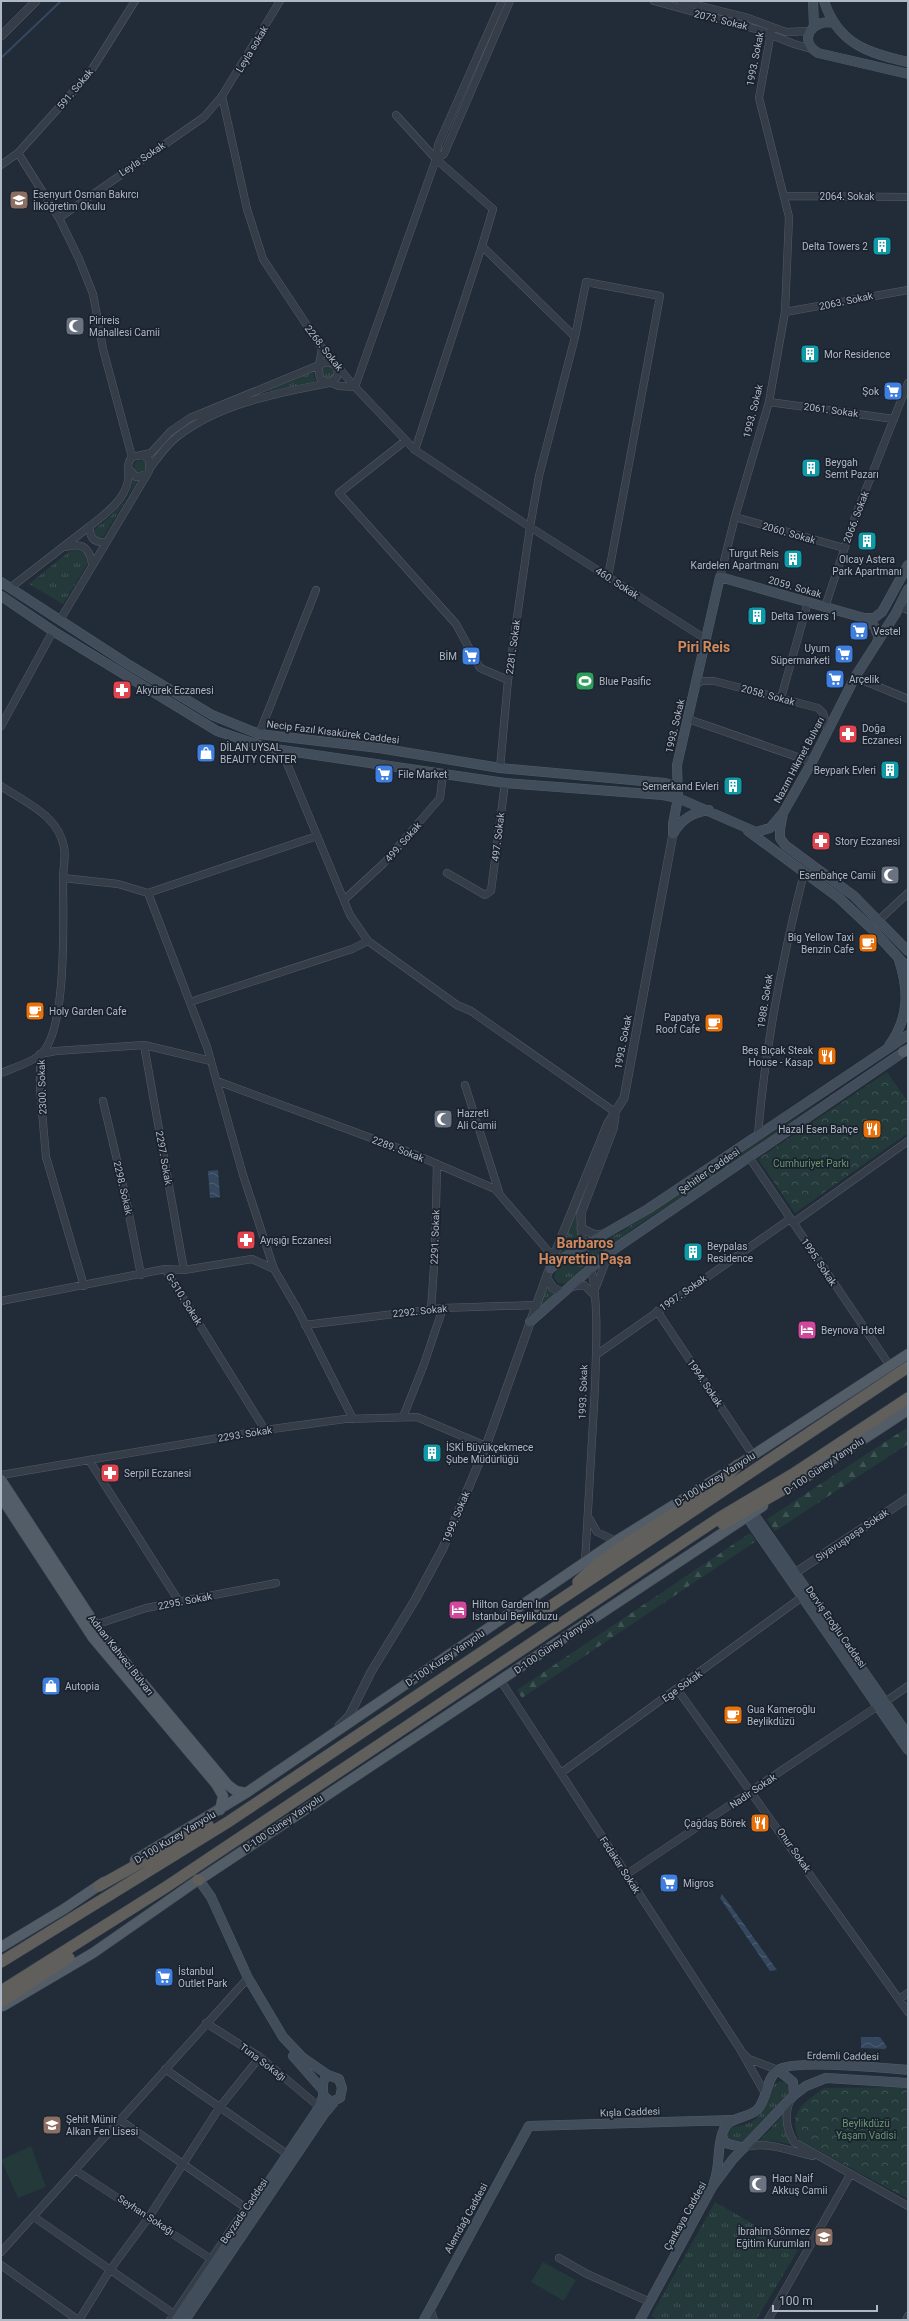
<svg xmlns="http://www.w3.org/2000/svg" width="909" height="2321" font-family="Roboto,sans-serif">
<style>
.grass{fill:url(#grass-tufts)}
.forest{fill:url(#forest-firs)}
.park{fill:url(#park-crowns)}
.pitch{fill:#24393a}
.water{fill:url(#water-waves)}
.lines{fill:none;stroke-linecap:round;stroke-linejoin:round}
.stream{stroke:#35485f;stroke-width:2}
.minor-casing{stroke:#525b66;stroke-width:8}
.tertiary-casing{stroke:#525b66;stroke-width:9}
.secondary-casing{stroke:#525b66;stroke-width:10}
.primary-casing{stroke:#3e4652;stroke-width:11}
.trunk-casing{stroke:#3f4853;stroke-width:12}
.minor{stroke:#343d48;stroke-width:7}
.tertiary{stroke:#343d48;stroke-width:8}
.secondary{stroke:#424d5b;stroke-width:9}
.primary{stroke:#525d68;stroke-width:10}
.trunk{stroke:#605f5c;stroke-width:11}
.labels{text-anchor:middle;dominant-baseline:central;stroke-width:3.5;stroke-linejoin:round;paint-order:stroke}
.street-label{font-size:10px;fill:#afb8c5;stroke:#1a222d}
.poi-label{font-size:10px;fill:#afb8c5;stroke:#1a222d;text-anchor:start}
.park-label{font-size:10px;fill:#67956f;stroke:#1a222d}
.district-label{font-size:14px;font-weight:bold;fill:#d18a5d;stroke:#1a222d}
</style>
<defs>
<pattern id="grass-tufts" width="24" height="20" patternUnits="userSpaceOnUse"><rect width="24" height="20" fill="#24393a"/><path d="M3 7l-1-3M5 7V3M7 7l1-3M15 17l-1-3M17 17v-4M19 17l1-3" fill="none" stroke="#415455"/></pattern>
<pattern id="forest-firs" width="22" height="20" patternUnits="userSpaceOnUse"><rect width="22" height="20" fill="#24393a"/><path d="M5 1l3.5 6h-7zM16 11l3.5 6h-7z" fill="#415455"/></pattern>
<pattern id="park-crowns" width="20" height="18" patternUnits="userSpaceOnUse"><rect width="20" height="18" fill="#24393a"/><path d="M2 6a3 3 0 1 1 6 0M12 15a3 3 0 1 1 6 0" fill="none" stroke="#415455"/></pattern>
<pattern id="water-waves" width="16" height="10" patternUnits="userSpaceOnUse"><rect width="16" height="10" fill="#35485f"/><path d="M0 5q4-4 8 0t8 0" fill="none" stroke="#506074"/></pattern>
</defs>
<rect width="100%" height="100%" fill="#212c38"/>
<path class="grass" d="M322 372a7 7 0 1 1 14 0a7 7 0 1 1-14 0Z
M313,372L316,382L270,392L269,390Z
M134 466a6 6 0 1 1 12 0a6 6 0 1 1-12 0Z
M133,479L138,480L103,537L96,538L93,533L94,530C111,515 131,503 133,479Z
M75,549L85,553L88,563L63,604L29,584L70,551Z
M888,1058L889,1060L634,1228L593,1261L588,1248L621,1232Z
M611,1122L577,1212V1242L558,1257Z
M577,1256L584,1263C582,1273 569,1286 558,1283L554,1278C555,1269 568,1257 577,1256Z
M548,1287L555,1293L541,1307L540,1306Z
M781,2081L787,2084L789,2093L741,2143L730,2142L727,2136L728,2131C733,2125 736,2127 743,2125C763,2121 766,2101 772,2085Z
M785,2113V2133L793,2145L774,2141L757,2143Z
M715,2202L798,2250L756,2320H659L651,2316Z"/>
<path class="forest" d="M908,1427V1444L775,1531L767,1519Z
M750,1533L756,1541L522,1698L517,1690Z"/>
<path class="park" d="M887,1072L908,1102V1133L795,1213L758,1159Z
M908,2087V2199L799,2140C787,2112 804,2103 824,2088Z"/>
<path class="pitch" d="M31,2146L46,2187L18,2198L1,2160Z
M543,2262L576,2280L564,2301L531,2282Z"/>
<path class="water" d="M218,1170L220,1197L210,1198L208,1171Z
M722,1894L777,1970L770,1971L720,1898Z
M861,2037H880L887,2047L885,2049L861,2048Z"/>
<g class="lines">
<path class="stream" d="M1,58L61,1"/>
<defs>
<path id="minor" d="M654,1L759,30L794,44L811,49
M680,1L748,18L786,32L810,31
M222,96L247,209L263,259L322,348L355,387L415,450L530,527L704,638
M396,115L436,159L493,209L482,246
M18,153L59,218L79,259L93,294L103,349L132,457
M436,159L444,154L510,1
M1,165L18,153L89,74L135,1
M785,196L908,197
M59,218L204,117L222,96L280,1
M785,312L908,290
M575,337L586,282L660,296L608,577
M322,348C321,357 316,371 321,379L339,386L355,387
M355,387L436,159L438,145L502,1
M769,402L894,419
M405,441L339,493L456,624L480,668L508,680
M415,450L482,246L575,337L539,476L530,527L508,680L500,768
M128,468L136,477L147,474
M735,517L844,548
M106,542C94,543 89,538 90,526C105,514 124,501 128,481C130,472 125,465 132,457L151,453L171,431L190,418L324,363L330,362L338,367L337,377L329,383C278,393 221,403 178,436C167,444 159,456 150,468
M66,547C82,542 90,548 92,564
M720,577L735,517L769,402L785,312L789,217L759,98L772,27
M10,588L90,526
M899,606L908,610
M825,607L855,517L908,383
M60,620L149,471V460L143,455
M855,677L908,699
M695,685L702,681H714L818,708L823,713L828,730
M781,698L808,602
M688,719L812,762
M1,726L53,631
M259,734L316,590
M281,749L350,915L368,941L457,1005L471,1011L615,1112
M1,786C25,802 58,815 64,847C66,857 63,869 63,878L118,884L148,893L207,1047L243,1175L274,1269
M447,873L485,895L491,891L505,783
M148,893L317,836
M345,899L384,863L440,798L443,774
M879,920L908,893
M190,1002L352,949L368,941
M144,1045L184,1270
M1,1073C13,1068 30,1063 40,1055C68,1033 63,914 63,878
M217,1081L409,1152L495,1189L548,1251L555,1253
M465,1085L499,1192
M103,1101L125,1194L141,1275
M758,1135C765,1047 782,959 804,873
M749,1157L890,1366
M793,1223L908,1141
M165,1269L184,1270L252,1259L274,1269L298,1310L353,1419
M84,1286L46,1157L40,1088V1054L56,1051L144,1045L211,1061
M571,1287L584,1285L594,1295
M596,1287L609,1253
M1,1301L165,1269L265,1430
M431,1310L435,1252L437,1164
M657,1311L753,1455
M305,1325L443,1308L536,1305
M596,1355L790,1219
M403,1417L423,1367L443,1308
M89,1460L180,1603
M1,1475L265,1430L345,1419L417,1417L486,1446
M589,1518L597,1532L616,1541
M585,1563C588,1504 592,1446 595,1387C596,1350 599,1304 591,1268
M95,1625L146,1608L276,1583
M501,1681L740,2049L766,2095
M677,1689L908,2012
M885,1702L908,1686
M561,1773L802,1597
M627,1874L878,1706
M899,1999L908,1993
M206,2023L260,2057L317,2105
M743,2053L749,2059L778,2070
M165,2069L284,2152
M791,2099C784,2113 786,2129 794,2142L908,2206
M120,2120L246,2208
M744,2147C768,2141 790,2151 812,2156
M75,2170L214,2261
M34,2217L174,2314
M1,2252L248,1978
M559,2258L587,2274L650,2302
M1,2265L78,2320
M430,2308L434,2320
M79,2320L110,2270L149,2217L219,2108L260,2057
M170,2320L247,2206
M768,2320L850,2175
M906,2320L908,2316"/>
<path id="tertiary" d="M1,36L36,1
M581,1228L595,1235L604,1234
M591,1268L582,1247L581,1213L613,1129L615,1116
M547,1279L553,1288L564,1293
M795,1573L908,1498
M339,1726L349,1716L371,1672L415,1600L443,1548L486,1446L555,1253L608,1123L624,1098L673,834"/>
<path id="secondary" d="M813,1L814,27
M824,1C838,44 868,53 908,62
M834,23C813,18 797,40 818,53L908,74
M1,582L126,663L212,715L259,734L379,748L500,768L665,783L678,787
M908,589L896,613L855,677L812,762L783,813L780,829V838L785,845L854,896L908,951
M1,596L53,631L217,731L268,748L505,783L663,795L678,798L756,832L770,828L783,813
M864,618L874,626L879,638L877,642
M709,810C693,812 681,819 673,834V824L678,798L677,765L720,577L864,618H874L882,612L908,565
M748,831L839,898L872,929L908,968
M889,1046C909,1018 909,991 899,960
M550,1269L563,1258L648,1209L908,1035
M530,1322L607,1254L908,1049
M753,1513L908,1735
M747,1517L908,1750
M199,1880L211,1897L248,1978L283,2037L302,2057L328,2075
M293,2056L321,2088
M778,2070L793,2082L794,2095
M722,2136L725,2143L744,2148
M714,2182C721,2165 716,2146 724,2129C729,2117 746,2119 757,2110C768,2099 765,2079 778,2070C793,2059 885,2068 908,2070
M176,2320L316,2112C319,2107 322,2102 323,2096C324,2087 320,2083 328,2075L339,2079L342,2088L340,2098L331,2102L323,2095
M185,2320L324,2114L334,2102
M424,2320L529,2126L732,2120
M640,2320L712,2187L733,2159L794,2095L806,2086L826,2078L908,2083"/>
<path id="primary" d="M903,1052L908,1050
M806,1477L908,1410
M1,1480L100,1632L228,1785L236,1791L246,1793
M1,1497L93,1638L216,1784L223,1796L220,1810
M135,1860L246,1793L616,1541L738,1465L908,1354
M199,1880L763,1506
M1,1947L64,1909L104,1882
M3,2006L93,1953L198,1880"/>
<path id="trunk" d="M723,1524L812,1473
M578,1582C625,1535 691,1512 738,1465
M198,1880H199
M99,1886L208,1825
M1,1962L228,1822L908,1367
M1,1991L166,1887L719,1518L793,1474L908,1398
M1,2002L69,1958"/>
</defs>
<use href="#minor" class="minor-casing"/>
<use href="#tertiary" class="tertiary-casing"/>
<use href="#secondary" class="secondary-casing"/>
<use href="#primary" class="primary-casing"/>
<use href="#trunk" class="trunk-casing"/>
<use href="#minor" class="minor"/>
<use href="#tertiary" class="tertiary"/>
<use href="#secondary" class="secondary"/>
<use href="#primary" class="primary"/>
<use href="#trunk" class="trunk"/>
</g>
<defs>
<symbol id="school-square" viewBox="-11 -11 22 22"><rect x="-9" y="-9" width="18" height="18" rx="4" fill="#8d6e63" stroke="#1a222d"/><path d="M0-5L7-2L0 1L-7-2ZM-4 1L0 2.5L4 1V4Q0 6-4 4Z" fill="#fff"/></symbol>
<symbol id="building-square" viewBox="-11 -11 22 22"><rect x="-9" y="-9" width="18" height="18" rx="4" fill="#0f9aa8" stroke="#1a222d"/><path d="M-4-6H4V6H1V3H-1V6H-4ZM-2.5-4.3h1.7v1.8h-1.7ZM.8-4.3h1.7v1.8H.8ZM-2.5-1h1.7V.8h-1.7ZM.8-1h1.7V.8H.8Z" fill="#fff"/></symbol>
<symbol id="mosque-square" viewBox="-11 -11 22 22"><rect x="-9" y="-9" width="18" height="18" rx="4" fill="#6b7280" stroke="#1a222d"/><path d="M3.5-4.9A6 6 0 1 0 3.5 4.9A5 5 0 1 1 3.5-4.9Z" fill="#fff"/></symbol>
<symbol id="supermarket-square" viewBox="-11 -11 22 22"><rect x="-9" y="-9" width="18" height="18" rx="4" fill="#3f7fe0" stroke="#1a222d"/><path d="M-6-5.5h2.5l.6 2H6L4.5 2H-2.5L-4.4-4H-6ZM-1.5 3.2a1.3 1.3 0 1 0 .1 0ZM3 3.2a1.3 1.3 0 1 0 .1 0Z" fill="#fff"/></symbol>
<symbol id="stadium-square" viewBox="-11 -11 22 22"><rect x="-9" y="-9" width="18" height="18" rx="4" fill="#2e9e5b" stroke="#1a222d"/><path d="M0-5a6.5 5 0 1 0 0 10a6.5 5 0 1 0 0-10ZM-3.5-1.8h7v3.6h-7Z" fill="#fff"/></symbol>
<symbol id="pharmacy-square" viewBox="-11 -11 22 22"><rect x="-9" y="-9" width="18" height="18" rx="4" fill="#e0444e" stroke="#1a222d"/><path d="M-2-6h4v4h4v4h-4v4h-4v-4h-4v-4h4Z" fill="#fff"/></symbol>
<symbol id="shop-square" viewBox="-11 -11 22 22"><rect x="-9" y="-9" width="18" height="18" rx="4" fill="#3f7fe0" stroke="#1a222d"/><path d="M-5-2.5h2.3a2.7 3.5 0 0 1 5.4 0H5L5.5 6h-11ZM-1.5-2.5h3a1.5 2.3 0 0 0-3 0Z" fill="#fff"/></symbol>
<symbol id="cafe-square" viewBox="-11 -11 22 22"><rect x="-9" y="-9" width="18" height="18" rx="4" fill="#e8710a" stroke="#1a222d"/><path d="M-5.5-4.5H6V0H3Q3 3.5 0 3.5H-2.5Q-5.5 3.5-5.5 0ZM3-3.2v2h1.7v-2ZM-6 4.5H4V6H-6Z" fill="#fff"/></symbol>
<symbol id="restaurant-square" viewBox="-11 -11 22 22"><rect x="-9" y="-9" width="18" height="18" rx="4" fill="#e8710a" stroke="#1a222d"/><path d="M-5-6h1v4h1v-4h1v4h1v-4h1v5L-1.5 .5V6h-2V.5L-5-1ZM5-6V6H3V1.5H1.5Q1.5-4 5-6Z" fill="#fff"/></symbol>
<symbol id="hotel-square" viewBox="-11 -11 22 22"><rect x="-9" y="-9" width="18" height="18" rx="4" fill="#d1479c" stroke="#1a222d"/><path d="M-6-4.5h1.5V1H6V5H4.5V3h-9V5H-6ZM-4 0a1.8 1.8 0 1 1 3.6 0ZM.5 0V-2.5h3Q6-2.5 6 0Z" fill="#fff"/></symbol>
</defs>
<g fill-rule="evenodd">
<use href="#school-square" x="8" y="189" width="22" height="22"/>
<use href="#building-square" x="871" y="235" width="22" height="22"/>
<use href="#mosque-square" x="64" y="315" width="22" height="22"/>
<use href="#building-square" x="799" y="343" width="22" height="22"/>
<use href="#supermarket-square" x="882" y="380" width="22" height="22"/>
<use href="#building-square" x="800" y="457" width="22" height="22"/>
<use href="#building-square" x="856" y="530" width="22" height="22"/>
<use href="#building-square" x="782" y="548" width="22" height="22"/>
<use href="#building-square" x="746" y="605" width="22" height="22"/>
<use href="#supermarket-square" x="848" y="620" width="22" height="22"/>
<use href="#supermarket-square" x="833" y="643" width="22" height="22"/>
<use href="#supermarket-square" x="460" y="645" width="22" height="22"/>
<use href="#supermarket-square" x="824" y="668" width="22" height="22"/>
<use href="#stadium-square" x="574" y="670" width="22" height="22"/>
<use href="#pharmacy-square" x="111" y="679" width="22" height="22"/>
<use href="#pharmacy-square" x="837" y="723" width="22" height="22"/>
<use href="#shop-square" x="195" y="742" width="22" height="22"/>
<use href="#building-square" x="879" y="759" width="22" height="22"/>
<use href="#supermarket-square" x="373" y="763" width="22" height="22"/>
<use href="#building-square" x="722" y="775" width="22" height="22"/>
<use href="#pharmacy-square" x="810" y="830" width="22" height="22"/>
<use href="#mosque-square" x="879" y="864" width="22" height="22"/>
<use href="#cafe-square" x="857" y="932" width="22" height="22"/>
<use href="#cafe-square" x="24" y="1000" width="22" height="22"/>
<use href="#cafe-square" x="703" y="1012" width="22" height="22"/>
<use href="#restaurant-square" x="816" y="1045" width="22" height="22"/>
<use href="#mosque-square" x="432" y="1108" width="22" height="22"/>
<use href="#restaurant-square" x="861" y="1118" width="22" height="22"/>
<use href="#pharmacy-square" x="235" y="1229" width="22" height="22"/>
<use href="#building-square" x="682" y="1241" width="22" height="22"/>
<use href="#hotel-square" x="796" y="1319" width="22" height="22"/>
<use href="#building-square" x="421" y="1442" width="22" height="22"/>
<use href="#pharmacy-square" x="99" y="1462" width="22" height="22"/>
<use href="#hotel-square" x="447" y="1599" width="22" height="22"/>
<use href="#shop-square" x="40" y="1675" width="22" height="22"/>
<use href="#cafe-square" x="722" y="1704" width="22" height="22"/>
<use href="#restaurant-square" x="749" y="1812" width="22" height="22"/>
<use href="#supermarket-square" x="658" y="1872" width="22" height="22"/>
<use href="#supermarket-square" x="153" y="1966" width="22" height="22"/>
<use href="#school-square" x="41" y="2114" width="22" height="22"/>
<use href="#mosque-square" x="747" y="2173" width="22" height="22"/>
<use href="#school-square" x="813" y="2226" width="22" height="22"/>
</g>
<g class="labels">
<g class="street-label">
<text transform="translate(721 20) rotate(14)">2073. Sokak</text>
<text transform="translate(252 49) rotate(-59)">Leyla sokak</text>
<text transform="translate(755 59) rotate(-79)">1993. Sokak</text>
<text transform="translate(75 89) rotate(-50)">591. Sokak</text>
<text transform="translate(142 159) rotate(-34)">Leyla Sokak</text>
<text x="847" y="196">2064. Sokak</text>
<text transform="translate(846 301) rotate(-12)">2063. Sokak</text>
<text transform="translate(324 348) rotate(52)">2268. Sokak</text>
<text transform="translate(831 410) rotate(8)">2061. Sokak</text>
<text transform="translate(753 411) rotate(-76)">1993. Sokak</text>
<text transform="translate(856 517) rotate(-69)">2066. Sokak</text>
<text transform="translate(789 533) rotate(16)">2060. Sokak</text>
<text transform="translate(617 583) rotate(33)">460. Sokak</text>
<text transform="translate(795 587) rotate(16)">2059. Sokak</text>
<text transform="translate(513 647) rotate(-82)">2281. Sokak</text>
<text transform="translate(768 695) rotate(15)">2058. Sokak</text>
<text transform="translate(675 726) rotate(-77)">1993. Sokak</text>
<text transform="translate(333 732) rotate(7)">Necip Fazıl Kısakürek Caddesi</text>
<text transform="translate(799 760) rotate(-62)">Nazım Hikmet Bulvarı</text>
<text transform="translate(498 837) rotate(-83)">497. Sokak</text>
<text transform="translate(403 842) rotate(-49)">499. Sokak</text>
<text transform="translate(765 1001) rotate(-81)">1988. Sokak</text>
<text transform="translate(623 1042) rotate(-79)">1993. Sokak</text>
<text transform="translate(42 1087) rotate(-92)">2300. Sokak</text>
<text transform="translate(398 1149) rotate(21)">2289. Sokak</text>
<text transform="translate(164 1158) rotate(80)">2297. Sokak</text>
<text transform="translate(709 1171) rotate(-35)">Şehitler Caddesi</text>
<text transform="translate(123 1188) rotate(77)">2298. Sokak</text>
<text transform="translate(435 1237) rotate(-88)">2291. Sokak</text>
<text transform="translate(819 1262) rotate(56)">1995. Sokak</text>
<text transform="translate(683 1293) rotate(-35)">1997. Sokak</text>
<text transform="translate(184 1299) rotate(58)">G-510. Sokak</text>
<text transform="translate(420 1311) rotate(-6)">2292. Sokak</text>
<text transform="translate(705 1383) rotate(56)">1994. Sokak</text>
<text transform="translate(583 1392) rotate(-88)">1993. Sokak</text>
<text transform="translate(245 1434) rotate(-9)">2293. Sokak</text>
<text transform="translate(824 1466) rotate(-34)">D-100 Güney Yanyolu</text>
<text transform="translate(715 1479) rotate(-32)">D-100 Kuzey Yanyolu</text>
<text transform="translate(456 1517) rotate(-67)">1999. Sokak</text>
<text transform="translate(852 1535) rotate(-34)">Siyavuşpaşa Sokak</text>
<text transform="translate(185 1601) rotate(-11)">2295. Sokak</text>
<text transform="translate(836 1627) rotate(55)">Derviş Eroğlu Caddesi</text>
<text transform="translate(554 1645) rotate(-34)">D-100 Güney Yanyolu</text>
<text transform="translate(121 1655) rotate(52)">Adnan Kahveci Bulvarı</text>
<text transform="translate(445 1658) rotate(-34)">D-100 Kuzey Yanyolu</text>
<text transform="translate(682 1686) rotate(-36)">Ege Sokak</text>
<text transform="translate(753 1791) rotate(-34)">Nadir Sokak</text>
<text transform="translate(283 1823) rotate(-34)">D-100 Güney Yanyolu</text>
<text transform="translate(175 1837) rotate(-31)">D-100 Kuzey Yanyolu</text>
<text transform="translate(794 1850) rotate(55)">Onur Sokak</text>
<text transform="translate(620 1865) rotate(57)">Fedakar Sokak</text>
<text transform="translate(843 2056) rotate(1)">Erdemli Caddesi</text>
<text transform="translate(263 2062) rotate(37)">Tuna Sokağı</text>
<text transform="translate(630 2112) rotate(-2)">Kışla Caddesi</text>
<text transform="translate(244 2211) rotate(-56)">Beyzade Caddesi</text>
<text transform="translate(146 2215) rotate(33)">Seyhan Sokağı</text>
<text transform="translate(685 2216) rotate(-61)">Çankaya Caddesi</text>
<text transform="translate(466 2218) rotate(-61)">Alemdağ Caddesi</text>
</g>
<g class="poi-label">
<text x="33" y="194">Esenyurt Osman Bakırcı<tspan x="33" dy="12">İlköğretim Okulu</tspan></text>
<text x="868" y="246" text-anchor="end">Delta Towers 2</text>
<text x="89" y="320">Pirireis<tspan x="89" dy="12">Mahallesi Camii</tspan></text>
<text x="824" y="354">Mor Residence</text>
<text x="879" y="391" text-anchor="end">Şok</text>
<text x="825" y="462">Beygah<tspan x="825" dy="12">Semt Pazarı</tspan></text>
<text x="779" y="553" text-anchor="end">Turgut Reis<tspan x="779" dy="12">Kardelen Apartmanı</tspan></text>
<text x="867" y="559" text-anchor="middle">Olcay Astera<tspan x="867" dy="12">Park Apartmanı</tspan></text>
<text x="771" y="616">Delta Towers 1</text>
<text x="873" y="631">Vestel</text>
<text x="830" y="648" text-anchor="end">Uyum<tspan x="830" dy="12">Süpermarketi</tspan></text>
<text x="457" y="656" text-anchor="end">BİM</text>
<text x="849" y="679">Arçelik</text>
<text x="599" y="681">Blue Pasific</text>
<text x="136" y="690">Akyürek Eczanesi</text>
<text x="862" y="728">Doğa<tspan x="862" dy="12">Eczanesi</tspan></text>
<text x="220" y="747">DİLAN UYSAL<tspan x="220" dy="12">BEAUTY CENTER</tspan></text>
<text x="876" y="770" text-anchor="end">Beypark Evleri</text>
<text x="398" y="774">File Market</text>
<text x="719" y="786" text-anchor="end">Semerkand Evleri</text>
<text x="835" y="841">Story Eczanesi</text>
<text x="876" y="875" text-anchor="end">Esenbahçe Camii</text>
<text x="854" y="937" text-anchor="end">Big Yellow Taxi<tspan x="854" dy="12">Benzin Cafe</tspan></text>
<text x="49" y="1011">Holy Garden Cafe</text>
<text x="700" y="1017" text-anchor="end">Papatya<tspan x="700" dy="12">Roof Cafe</tspan></text>
<text x="813" y="1050" text-anchor="end">Beş Bıçak Steak<tspan x="813" dy="12">House - Kasap</tspan></text>
<text x="457" y="1113">Hazreti<tspan x="457" dy="12">Ali Camii</tspan></text>
<text x="858" y="1129" text-anchor="end">Hazal Esen Bahçe</text>
<text x="260" y="1240">Ayışığı Eczanesi</text>
<text x="707" y="1246">Beypalas<tspan x="707" dy="12">Residence</tspan></text>
<text x="821" y="1330">Beynova Hotel</text>
<text x="446" y="1447">İSKİ Büyükçekmece<tspan x="446" dy="12">Şube Müdürlüğü</tspan></text>
<text x="124" y="1473">Serpil Eczanesi</text>
<text x="472" y="1604">Hilton Garden Inn<tspan x="472" dy="12">Istanbul Beylikduzu</tspan></text>
<text x="65" y="1686">Autopia</text>
<text x="747" y="1709">Gua Kameroğlu<tspan x="747" dy="12">Beylikdüzü</tspan></text>
<text x="746" y="1823" text-anchor="end">Çağdaş Börek</text>
<text x="683" y="1883">Migros</text>
<text x="178" y="1971">İstanbul<tspan x="178" dy="12">Outlet Park</tspan></text>
<text x="66" y="2119">Şehit Münir<tspan x="66" dy="12">Alkan Fen Lisesi</tspan></text>
<text x="772" y="2178">Hacı Naif<tspan x="772" dy="12">Akkuş Camii</tspan></text>
<text x="810" y="2231" text-anchor="end">İbrahim Sönmez<tspan x="810" dy="12">Eğitim Kurumları</tspan></text>
</g>
<g class="park-label">
<text x="811" y="1163">Cumhuriyet Parkı</text>
<text x="866" y="2123">Beylikdüzü<tspan x="866" dy="12">Yaşam Vadisi</tspan></text>
</g>
<g class="district-label">
<text x="704" y="647">Piri Reis</text>
<text x="585" y="1243">Barbaros<tspan x="585" dy="16">Hayrettin Paşa</tspan></text>
</g>
</g>
<rect width="909" height="2321" fill="none" stroke="#afb8c5" stroke-width="4"/>
<path d="M773 2305v6h104v-6" fill="none" stroke="#afb8c5" stroke-width="2"/>
<text x="779" y="2305" font-size="12" fill="#afb8c5" stroke="#1a222d" stroke-width="3" paint-order="stroke">100 m</text>
</svg>
